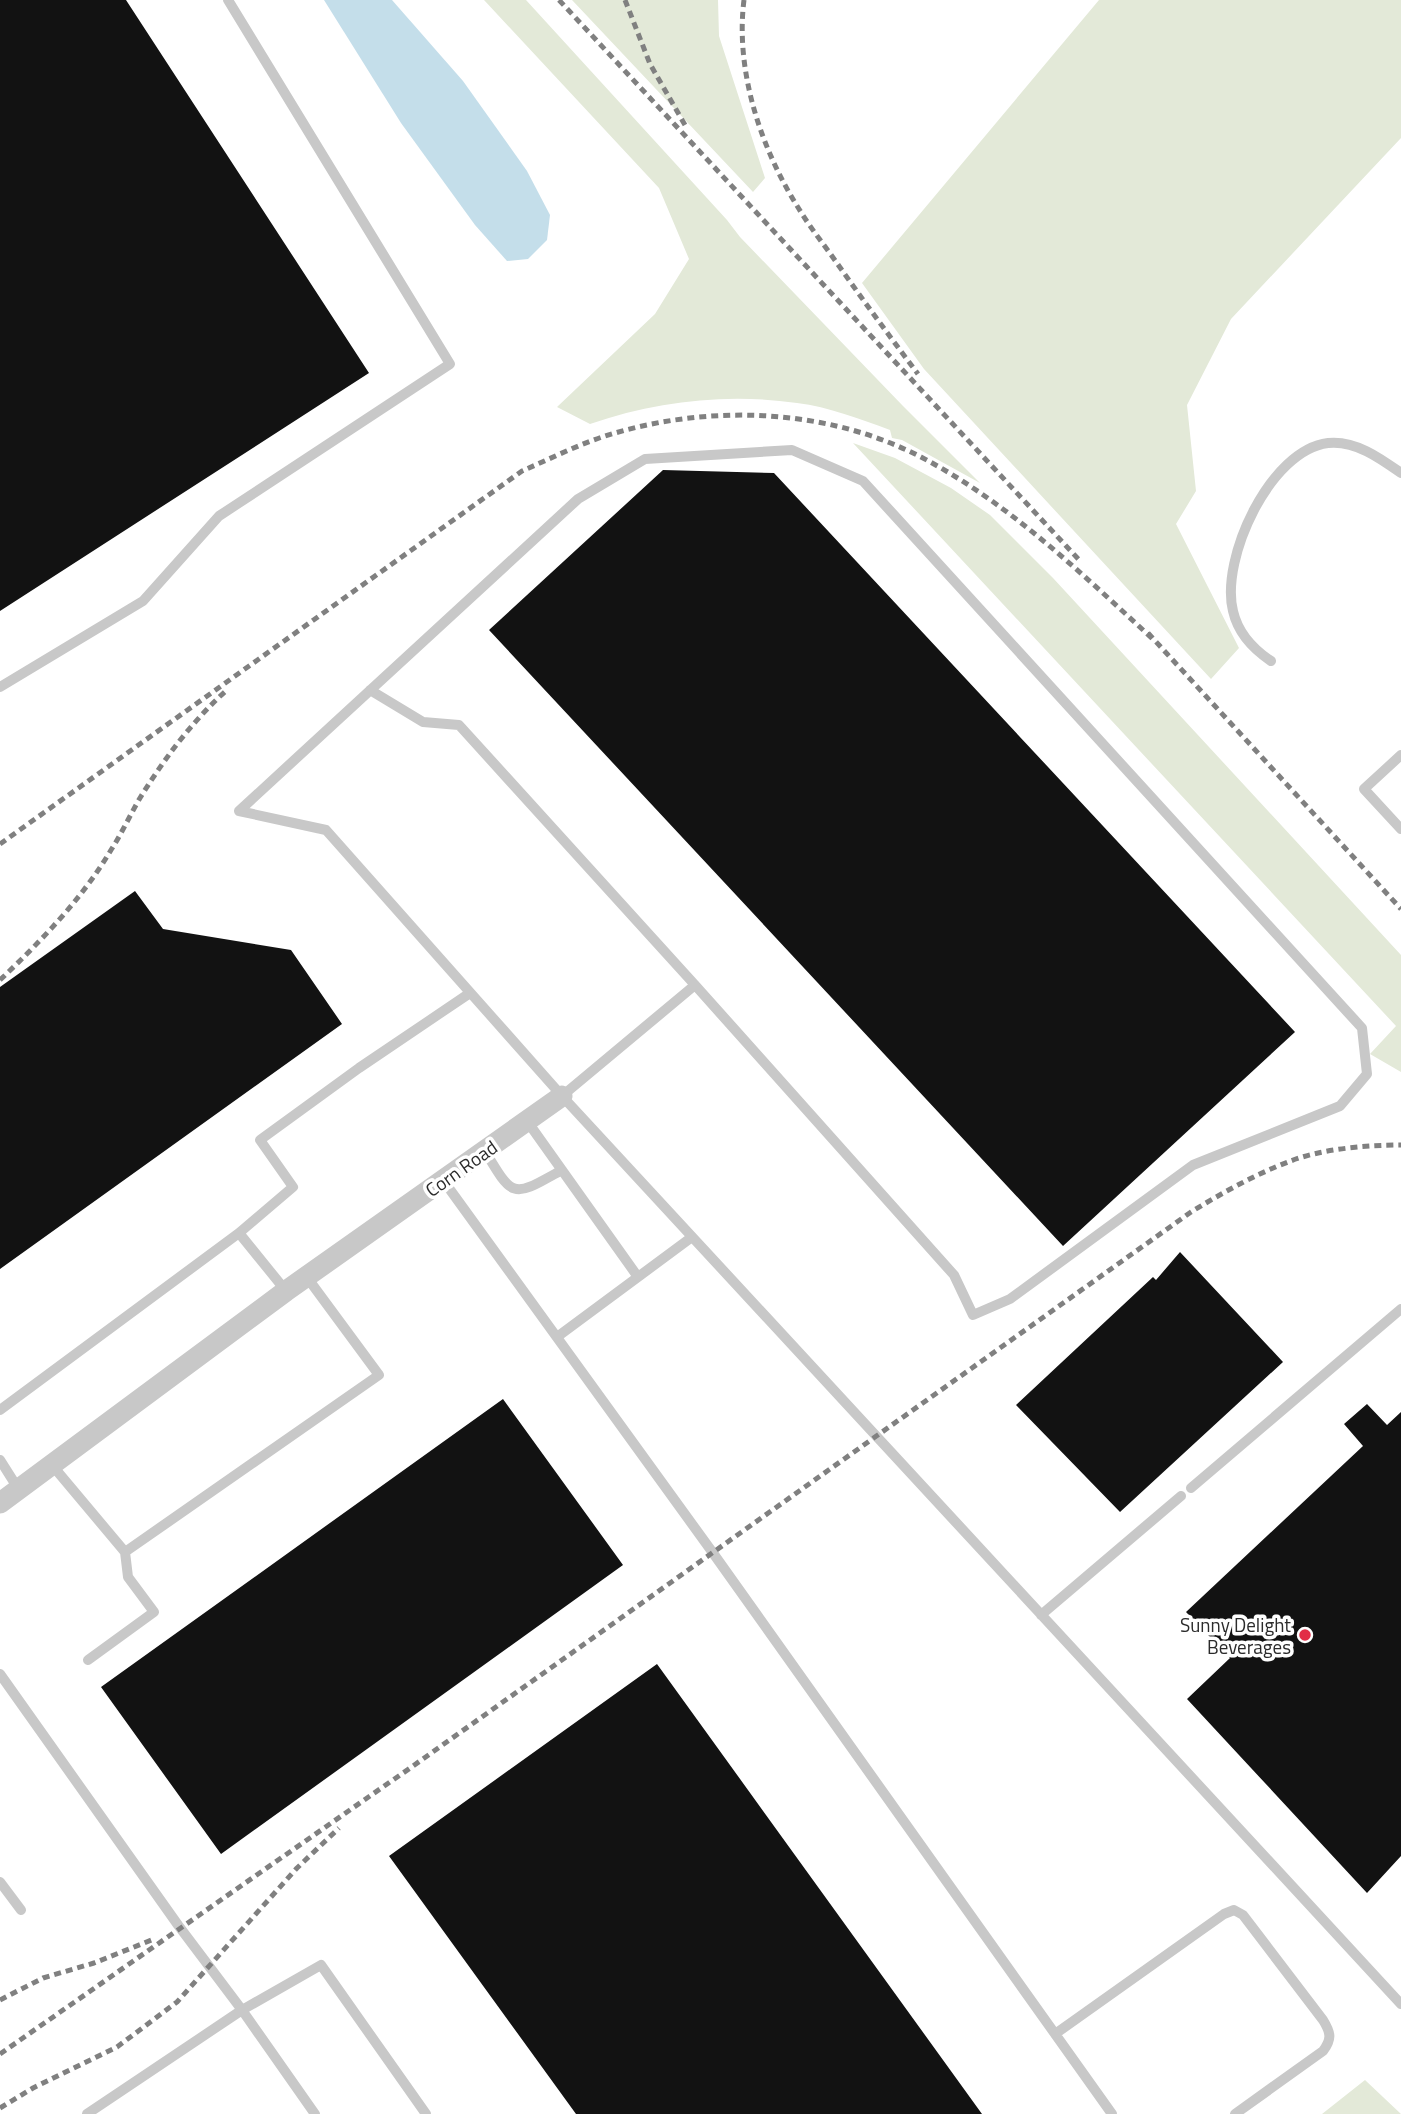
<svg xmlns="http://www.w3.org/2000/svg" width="1401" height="2114" font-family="'Titillium Web',sans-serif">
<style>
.green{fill:#e3e9d8}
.water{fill:#c4deea}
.building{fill:#121212}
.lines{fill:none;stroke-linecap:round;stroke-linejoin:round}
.service{stroke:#c8c8c8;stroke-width:10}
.minor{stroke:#c8c8c8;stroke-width:21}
.rail{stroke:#808080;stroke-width:5;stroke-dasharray:7 5;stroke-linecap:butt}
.poi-dot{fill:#e22d47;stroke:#fff;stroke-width:2.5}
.labels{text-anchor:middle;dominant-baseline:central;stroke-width:7;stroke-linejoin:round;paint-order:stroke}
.street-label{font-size:19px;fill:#2b2b2b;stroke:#fff}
.poi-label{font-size:19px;fill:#2b2b2b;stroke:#fff;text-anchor:end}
</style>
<rect width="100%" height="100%" fill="#fff"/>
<path class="green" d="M484,0H526L727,220L740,237L903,406L980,483L902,440L892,438L890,430C860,419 829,407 797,403C727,393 657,401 590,424L557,407L655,314L689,259L659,188Z
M572,0H718L719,36L765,178L753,192Z
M1099,0H1401V138L1231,319L1187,405L1196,491L1176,524L1239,648L1211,679L924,369L862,283Z
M853,443L895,458L951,488L990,515L1053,578L1401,955V1072L1370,1054L1396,1026Z
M1365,2080L1401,2114H1322Z"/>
<path class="water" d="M324,0H392L463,81L527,171L550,215L547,240L528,259L507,261L475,225L401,123Z"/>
<path class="building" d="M0,0H126L369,373L0,611Z
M663,470L774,473L1295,1032L1063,1246L489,630Z
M135,891L163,929L291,950L342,1024L0,1269V987Z
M1180,1252L1283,1362L1120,1512L1016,1405L1153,1277L1156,1280Z
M503,1399L623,1565L221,1854L101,1687Z
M1367,1404L1387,1425L1401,1412V1856L1367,1893L1187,1699L1230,1658L1186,1612L1363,1446L1344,1424Z
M657,1664L982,2114H576L389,1856Z"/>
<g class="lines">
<path class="service" d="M1271,661C1253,649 1238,633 1233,611C1220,559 1270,450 1328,443C1355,440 1380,458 1401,473
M0,687L143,601L219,516L450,364L228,0
M1401,755L1364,789L1401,829
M239,811L578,499L645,459L792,450L863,481L1362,1028L1367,1074L1340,1106L1193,1165L1010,1299L973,1315L954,1275L695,985L459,725L423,722L370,690
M239,811L326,830L562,1096L1401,2004
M562,1096L695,985
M527,1121L638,1277
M485,1151C514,1200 513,1197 562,1170
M443,1180L713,1553L1112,2114
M239,1233L286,1291
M557,1337L692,1237
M0,1410L239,1233L293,1187L260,1140L359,1068L470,993
M0,1460L19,1490
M52,1465L125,1552L128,1577L154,1612L88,1660
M1191,1488L1401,1309
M125,1552L379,1375L306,1276
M1041,1615L1181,1496
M0,1674L178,1925L242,2010L315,2114
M0,1882L21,1910
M1055,2034L1224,1914L1234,1910L1243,1915L1323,2020C1331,2033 1332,2039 1323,2051L1235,2114
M87,2114L242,2010L321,1965L426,2114"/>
<path class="minor" d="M0,1503L286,1291L562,1096"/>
<path class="rail" d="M559,0L1081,562
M625,0L650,64L685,125
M744,0C735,71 761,149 799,209C811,229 826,247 839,266C865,303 891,338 918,374
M1148,633L1401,909
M0,844L522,471C552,458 583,442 615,433C715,404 828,409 921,457C1009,503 1082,574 1155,641
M0,980C41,941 82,899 111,850C122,833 130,815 140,798C164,759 193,720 228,689
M0,2000L43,1978L94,1963L154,1939
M0,2054L413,1766L1191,1212C1222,1193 1254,1175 1288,1162C1320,1149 1366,1145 1401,1145
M0,2108L33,2088L117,2047L177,2002L297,1868L339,1828"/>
</g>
<circle class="poi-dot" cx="1305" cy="1635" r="7"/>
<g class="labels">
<g class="street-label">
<text transform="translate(461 1168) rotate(-35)">Corn Road</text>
</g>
<g class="poi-label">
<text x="1291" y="1624">Sunny Delight<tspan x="1291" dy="22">Beverages</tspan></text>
</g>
</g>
</svg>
